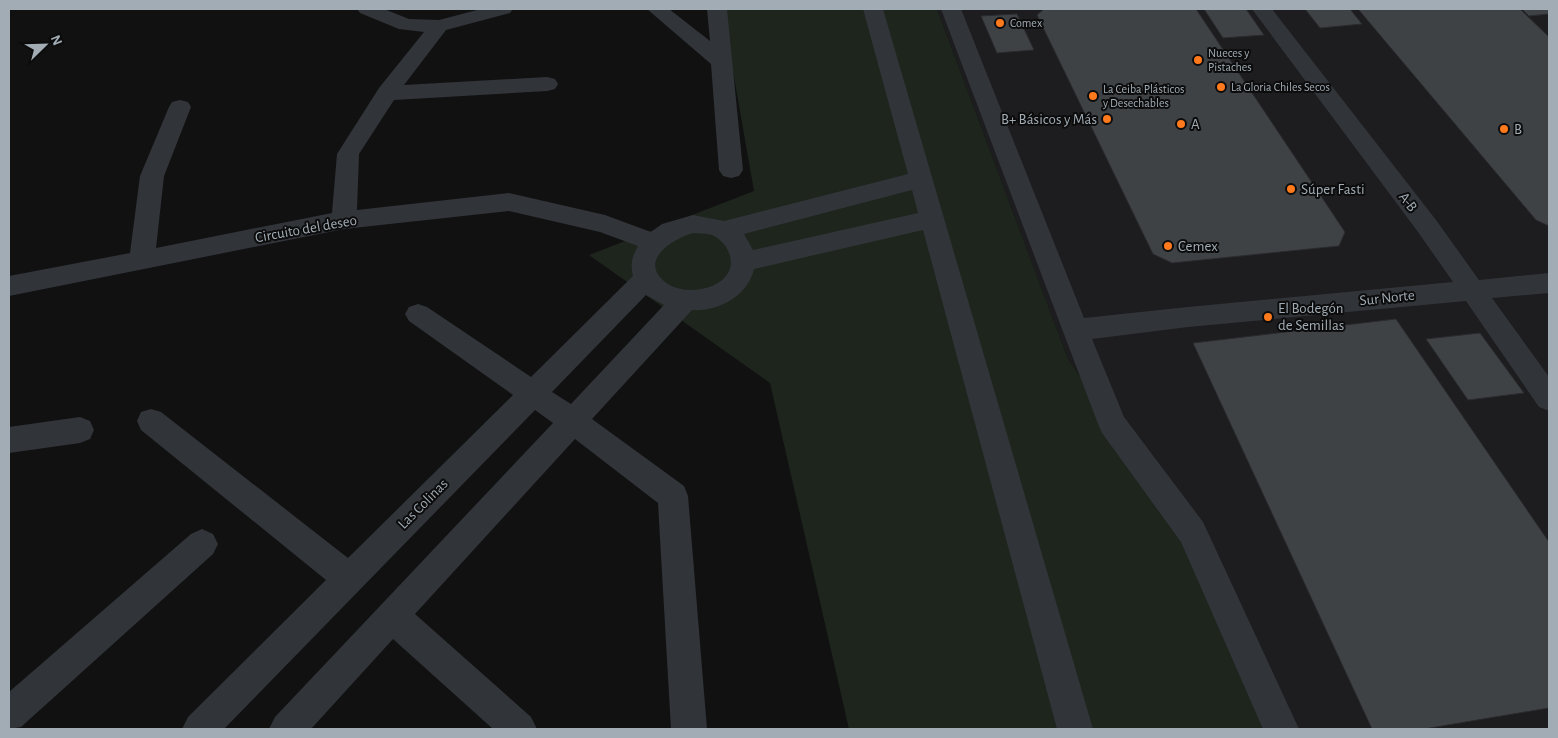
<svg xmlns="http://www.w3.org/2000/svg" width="1558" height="738" font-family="'Alegreya Sans',sans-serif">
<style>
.built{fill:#1d1d1f}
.green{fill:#1d251d}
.building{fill:#3f4245;stroke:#2a2b2e}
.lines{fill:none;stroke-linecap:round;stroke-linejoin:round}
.minor{fill:#313438;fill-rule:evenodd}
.poi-dot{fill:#ff7a1c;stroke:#0c0c0d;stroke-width:2}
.labels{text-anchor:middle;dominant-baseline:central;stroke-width:4;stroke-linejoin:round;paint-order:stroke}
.far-poi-label{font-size:12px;fill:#a1acb4;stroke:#0c0c0d;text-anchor:start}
.poi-label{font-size:15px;fill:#a1acb4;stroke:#0c0c0d;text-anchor:start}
.street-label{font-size:15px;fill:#a1acb4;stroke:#0c0c0d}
</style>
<rect width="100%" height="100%" fill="#111112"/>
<path class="built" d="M937,9H1549V729H1271L1194,539L1068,359Z"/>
<path class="green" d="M722,9H937L1068,359L1194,539L1271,729H849L770,383L589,255L754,191Z"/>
<path class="building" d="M1044,9H1196L1345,232L1339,246L1172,263L1153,254L1037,15Z
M1204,9H1246L1264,35L1223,38Z
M1305,9H1350L1362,24L1320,28Z
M1358,9H1520L1549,37V226L1536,220Z
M1522,9H1549V14L1529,16Z
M1017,14L1034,50L997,53L981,16Z
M1396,319L1549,542V708L1424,729H1372L1193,343Z
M1480,333L1524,393L1468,400L1426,339Z"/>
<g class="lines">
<path class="minor" d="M357,9H384L409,19L439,20L481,9H513L510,13L446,30L404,85L547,77L555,79L558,84L555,89L547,91L394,100L359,154L357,210L509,193L605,215L651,232L662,224L693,215L724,221L908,174L863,9H883L1093,729H1057L923,230L754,269C748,296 718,312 692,310L592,419L684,486L688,496L707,729H671L658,503L575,439L415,614L531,717L537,729H493L393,639L311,729H269L275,717L553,423L535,410L224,729H182L188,717L326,580L141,430L137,421L141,412L151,409L161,412L348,558L513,395L409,321L405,314L409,307L418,304L427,307L531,377L633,276C630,265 632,256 638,246L600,232L509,211L344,229L9,296V276L130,253L140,176L169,107L172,102L180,100L188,102L191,107L164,176L156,248L332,213L337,154L379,88L424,32L399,29L360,13ZM912,190L918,213L753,250L744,234ZM693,233C699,234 706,233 712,235C726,241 736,259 728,273C717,292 681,295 665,282C638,260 673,239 693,233ZM646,295L664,305L571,404L552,392Z
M647,9H669L710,41L707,9H727L743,170L739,176L731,178L723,176L719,170L711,64Z
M941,9H961L1084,318L1188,307L1453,282L1418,232L1252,9H1272L1436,220L1479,280L1549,273V293L1492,298L1549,377V411L1539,407L1466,301L1188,327L1092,339L1124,417L1203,522L1299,729H1263L1181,542L1102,433L1098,424Z
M80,417L90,421L94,430L90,439L80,443L9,453V427Z
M202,529L213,534L218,544L213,554L21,727L9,729V692L191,534Z"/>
</g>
<g class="poi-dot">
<circle cx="1000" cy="23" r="5"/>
<circle cx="1198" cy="60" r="5"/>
<circle cx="1221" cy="87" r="5"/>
<circle cx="1093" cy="96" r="5"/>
<circle cx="1107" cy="119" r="5"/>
<circle cx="1181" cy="124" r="5"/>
<circle cx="1504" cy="129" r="5"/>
<circle cx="1291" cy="189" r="5"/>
<circle cx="1168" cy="246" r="5"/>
<circle cx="1268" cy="317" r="5"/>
</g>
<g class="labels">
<g class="far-poi-label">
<text x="1010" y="23">Comex</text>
<text x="1208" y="53">Nueces y<tspan x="1208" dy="14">Pistaches</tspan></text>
<text x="1231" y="87">La Gloria Chiles Secos</text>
<text x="1103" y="89">La Ceiba Plásticos<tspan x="1103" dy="14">y Desechables</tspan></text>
</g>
<g class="poi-label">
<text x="1097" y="119" text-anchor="end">B+ Básicos y Más</text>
<text x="1191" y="124">A</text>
<text x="1514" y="129">B</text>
<text x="1301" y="189">Súper Fasti</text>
<text x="1178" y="246">Cemex</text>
<text x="1278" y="308">El Bodegón<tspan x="1278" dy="17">de Semillas</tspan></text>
</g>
<g class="street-label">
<text transform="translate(1408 202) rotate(53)">A-B</text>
<text transform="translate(306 229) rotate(-10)">Circuito del deseo</text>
<text transform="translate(1387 298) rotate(-6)">Sur Norte</text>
<text transform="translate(423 504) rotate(-45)">Las Colinas</text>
</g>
</g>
<rect width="1558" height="738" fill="none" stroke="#a1acb4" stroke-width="20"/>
<g transform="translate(45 45) rotate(67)" stroke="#0c0c0d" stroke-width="4" paint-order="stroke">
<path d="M0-4L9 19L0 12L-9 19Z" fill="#a1acb4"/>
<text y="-8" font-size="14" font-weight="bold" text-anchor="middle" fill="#a1acb4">N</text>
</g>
</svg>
